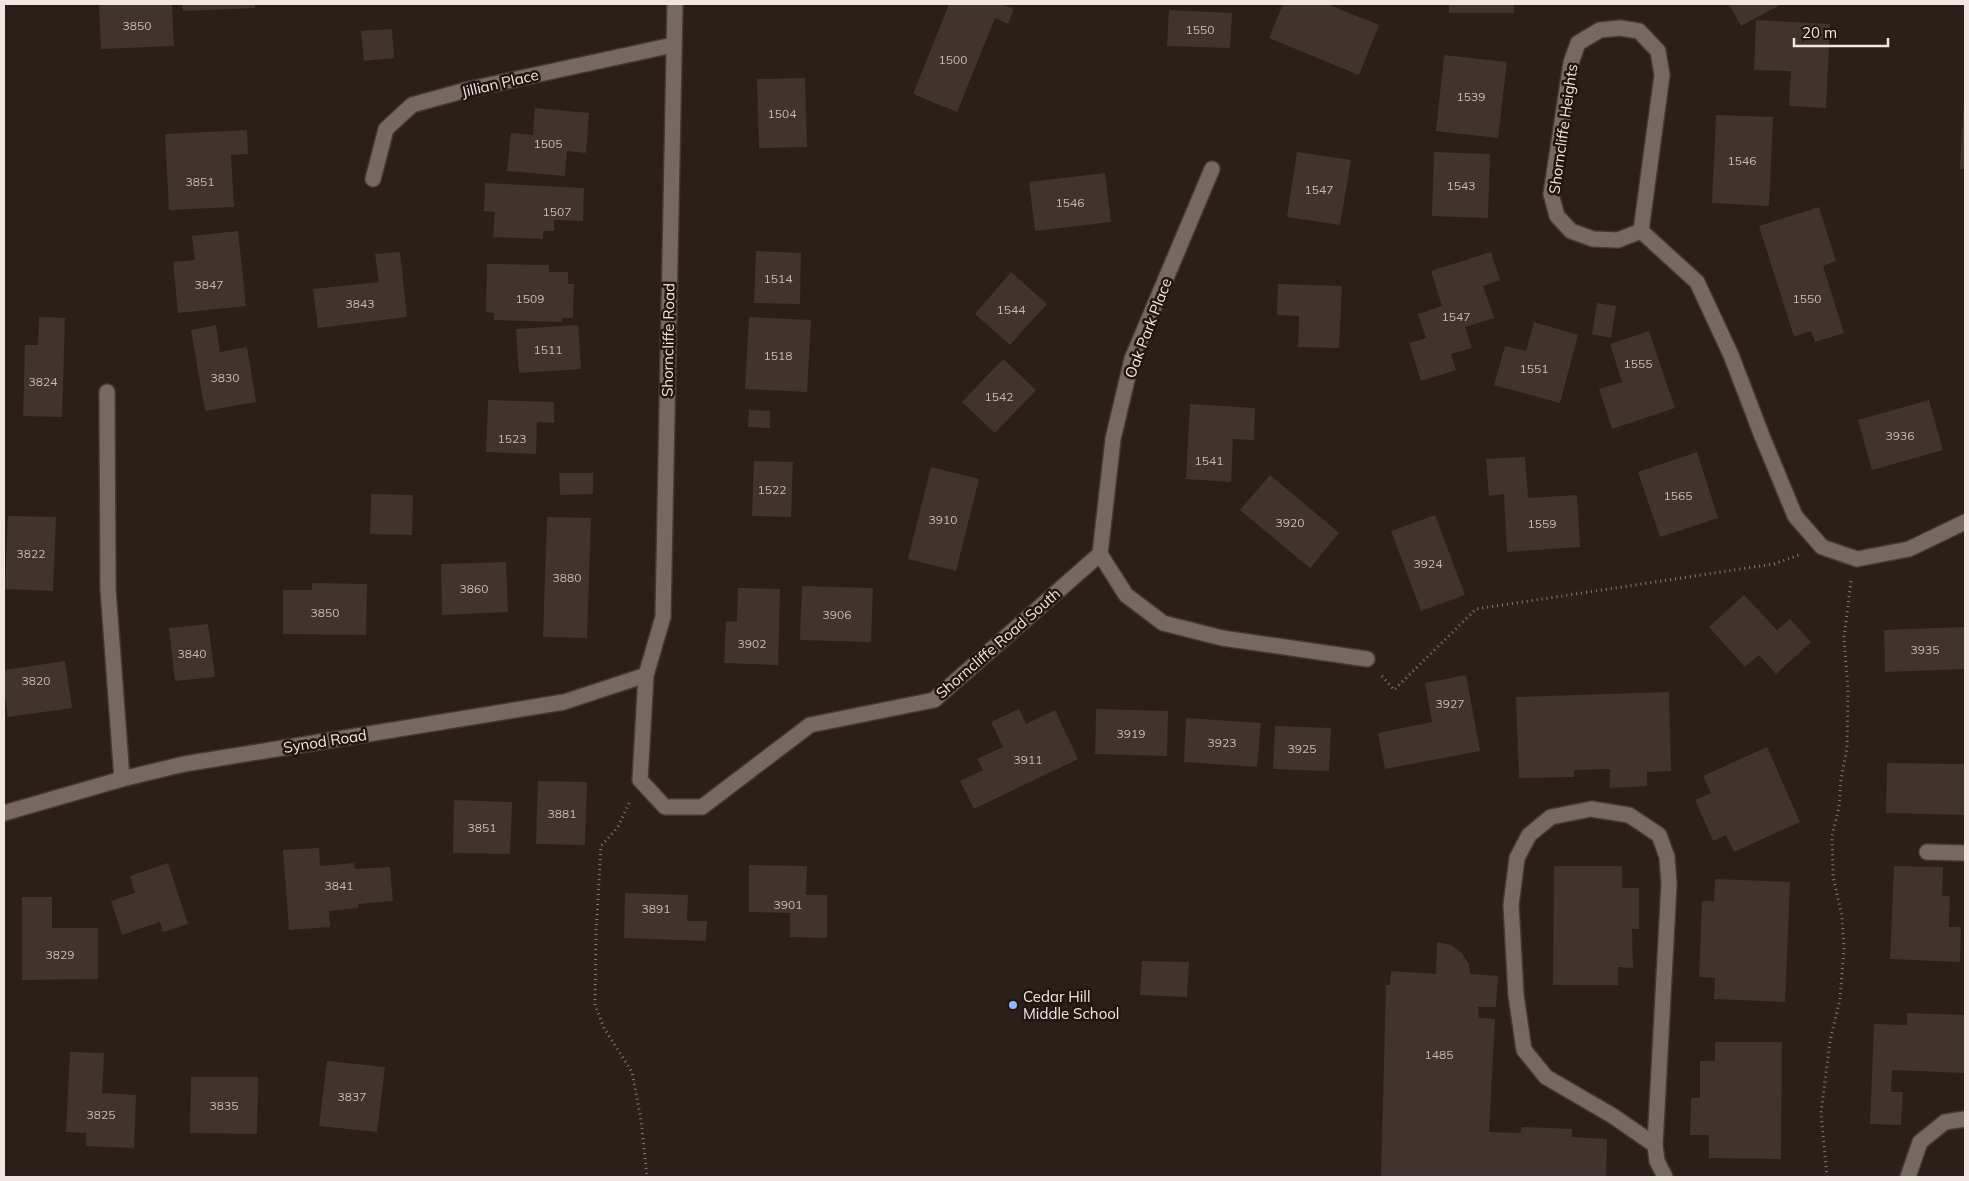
<svg xmlns="http://www.w3.org/2000/svg" width="1969" height="1181" font-family="Mulish,sans-serif">
<style>
.building{fill:#41342e}
.lines{fill:none;stroke-linecap:round;stroke-linejoin:round}
.lane-casing{stroke:#443a35;stroke-width:18}
.street-casing{stroke:#443a35;stroke-width:18}
.path{stroke:#867c77;stroke-width:3;stroke-dasharray:1 4;stroke-linecap:butt}
.lane{stroke:#776962;stroke-width:15}
.street{stroke:#776962;stroke-width:15}
.poi-dot{fill:#95b6fd;stroke:#211610;stroke-width:2}
.labels{text-anchor:middle;dominant-baseline:central;stroke-width:5;stroke-linejoin:round;paint-order:stroke}
.number-label{font-size:12px;fill:#c4bab6}
.street-label{font-size:15px;fill:#f0e7e3;stroke:#211610}
.poi-label{font-size:15px;fill:#f0e7e3;stroke:#211610;text-anchor:start}
</style>
<rect width="100%" height="100%" fill="#2a1f19"/>
<path class="building" d="M99,4H172L174,46L101,49Z
M182,4H255V8L183,11Z
M949,4H1001L1014,9L1008,24L995,18L957,112L913,94Z
M1283,4H1327L1379,25L1359,75L1269,38Z
M1449,4H1514V13H1449Z
M1729,4H1782L1741,26Z
M1169,10L1232,13L1230,48L1167,46Z
M1756,20L1830,24L1826,108L1789,106L1791,71L1754,70Z
M392,29L394,58L364,61L361,31Z
M1444,55L1507,62L1498,138L1436,131Z
M805,78L807,147L759,148L757,79Z
M1964,100H1965V169H1960Z
M535,108L589,113L586,153L567,151L565,176L507,171L511,133L533,135Z
M1716,115L1773,117L1769,206L1712,203Z
M247,130L248,154L231,155L234,207L169,210L165,134Z
M1297,152L1351,160L1340,225L1287,217Z
M1434,152L1490,154L1488,218L1432,216Z
M1105,173L1111,222L1035,231L1029,182Z
M485,183L584,188L583,221L554,220V231H543V239L493,237L495,212L484,211Z
M1819,207L1836,261L1823,266L1844,333L1815,342L1811,331L1794,337L1759,226Z
M238,231L246,306L178,313L173,262L195,260L192,236Z
M756,251L801,253L800,304L754,303Z
M400,252L407,317L318,328L313,289L379,282L375,254Z
M1491,252L1500,280L1483,286L1494,318L1465,327L1472,348L1451,354L1456,370L1421,381L1409,343L1426,338L1418,314L1442,306L1431,271Z
M487,264L549,265V272H568V284H574L573,318H562V322L494,320V313L486,312Z
M1011,272L1047,304L1010,345L975,314Z
M1278,284L1342,286L1339,348L1298,347L1299,316L1277,315Z
M1597,303L1616,306L1611,338L1592,334Z
M39,317L65,318L62,417L23,416L25,345H38Z
M749,317L811,320L807,392L745,389Z
M1534,322L1578,335L1560,403L1494,385L1505,346L1526,351Z
M216,325L220,352L247,347L256,402L205,411L191,330Z
M578,325L581,369L519,373L516,329Z
M1649,331L1675,408L1612,429L1599,389L1622,382L1610,344Z
M1003,359L1036,390L995,433L962,402Z
M488,400L554,402V423L537,422L536,454L486,452Z
M1929,400L1943,450L1872,470L1858,420Z
M1190,404L1255,408L1254,440L1233,439L1231,482L1186,479Z
M749,410L770,411V428L748,427Z
M1697,452L1718,518L1660,537L1638,472Z
M1525,457L1528,498L1577,495L1580,547L1507,552L1504,494L1489,496L1486,459Z
M754,461L793,462L791,517L752,516Z
M931,467L979,479L956,571L908,559Z
M559,473H593V494L560,495Z
M1270,475L1339,533L1310,568L1240,510Z
M371,494L413,495L412,535L370,534Z
M1435,515L1465,595L1421,611L1391,531Z
M8,516L56,517L53,591L5,589Z
M547,517L591,518L587,638L543,637Z
M506,562L508,612L442,615L441,564Z
M312,583L367,584L366,635L283,634V590H312Z
M802,586L873,588L871,642L800,640Z
M738,588L780,589L778,665L724,663L726,621L737,622Z
M1744,595L1777,630L1790,619L1811,642L1776,674L1759,655L1745,667L1709,627Z
M208,624L215,677L175,681L169,628Z
M1965,627V669L1885,672L1884,630Z
M65,661L72,708L8,717L4,690V670Z
M1466,675L1480,751L1385,769L1378,733L1432,722L1425,683Z
M1669,692L1671,771L1647,772V786L1610,788V769L1574,770V777L1519,778L1516,697Z
M1019,709L1026,724L1055,710L1078,759L974,809L960,781L983,770L977,759L1003,747L991,722Z
M1096,709L1168,711L1167,756L1095,754Z
M1186,718L1261,723L1257,767L1184,762Z
M1275,726L1331,728L1329,771L1273,769Z
M1767,747L1800,822L1734,852L1726,835L1713,841L1695,800L1711,793L1703,776Z
M1887,763L1965,764V815L1886,813Z
M538,781L587,782L585,845L536,844Z
M454,800L512,802L510,854L453,853Z
M319,848L320,866L354,863L355,869L390,867L393,901L358,904V908L329,911L330,927L289,930L283,850Z
M168,863L188,924L163,932L160,922L122,935L111,901L135,893L130,876Z
M749,865L807,866L806,895H827V938L790,937V913L749,912Z
M1554,866H1622V888H1639V929H1632L1633,968L1618,967V985H1553Z
M1894,866L1943,867L1942,896H1950L1949,927H1961L1960,962L1890,959Z
M1715,879L1790,882L1785,1002L1714,999L1715,978L1699,977L1702,901H1714Z
M625,893L688,895L687,921H707L706,941L624,938Z
M22,897H52V928H98V979L22,980Z
M1437,942L1451,945L1461,952L1469,964L1470,974L1498,976L1496,1007H1478L1479,1018L1495,1019L1489,1132L1520,1133L1522,1127L1572,1129V1137L1607,1139L1606,1177H1381L1386,985H1390L1391,971L1436,974Z
M1142,961L1189,962L1187,997L1140,995Z
M1907,1013L1965,1015V1073L1892,1070L1891,1092H1903L1901,1125L1870,1124L1874,1024L1907,1025Z
M1715,1042H1782L1781,1159L1709,1158V1135H1690L1691,1098H1700V1061H1715Z
M70,1052L104,1053L102,1093L136,1095L134,1148L86,1146V1133L66,1132Z
M327,1061L385,1067L377,1132L319,1126Z
M191,1077H258L257,1134L190,1133Z"/>
<g class="lines">
<defs>
<path id="lane" d="M107,392L108,589L122,779
M1927,852L1965,853
M1655,1145L1613,1116L1546,1077L1524,1050L1516,995L1511,905L1517,858L1529,835L1551,817L1591,809L1629,815L1659,835L1667,857L1669,884L1655,1145L1657,1161L1665,1177
M1908,1177L1920,1142L1945,1122L1965,1119"/>
<path id="street" d="M675,4L663,617L646,675L640,780L665,807H702L810,725L934,700L1100,554L1126,595L1163,623L1222,638L1367,659
M1620,28L1639,31L1658,51L1662,75L1641,231L1618,240L1593,239L1571,231L1557,216L1551,194L1571,63L1578,43L1600,30Z
M373,179L386,129L412,105L466,90L673,45
M1641,231L1697,282L1731,355L1762,436L1795,516L1822,547L1857,559L1909,549L1965,522
M1100,554L1113,439L1132,359L1212,169
M4,813L122,779L184,764L564,702L646,675"/>
</defs>
<use href="#lane" class="lane-casing"/>
<use href="#street" class="street-casing"/>
<path class="path" d="M1382,676L1394,690L1476,609L1774,564L1799,555
M629,803L618,827L601,846L596,932L595,1005L604,1028L632,1072L641,1120L647,1177
M1827,1177L1821,1113L1830,1041L1840,999L1844,948L1842,917L1833,876L1832,836L1839,807L1841,779L1847,748L1848,690L1844,638L1851,581"/>
<use href="#lane" class="lane"/>
<use href="#street" class="street"/>
</g>
<circle class="poi-dot" cx="1013" cy="1005" r="5"/>
<g class="labels">
<g class="number-label">
<text x="137" y="25">3850</text>
<text x="1200" y="29">1550</text>
<text x="953" y="59">1500</text>
<text x="1471" y="96">1539</text>
<text x="782" y="113">1504</text>
<text x="548" y="143">1505</text>
<text x="1742" y="160">1546</text>
<text x="200" y="181">3851</text>
<text x="1461" y="185">1543</text>
<text x="1319" y="189">1547</text>
<text x="1070" y="202">1546</text>
<text x="557" y="211">1507</text>
<text x="778" y="278">1514</text>
<text x="209" y="284">3847</text>
<text x="530" y="298">1509</text>
<text x="1807" y="298">1550</text>
<text x="360" y="303">3843</text>
<text x="1011" y="309">1544</text>
<text x="1456" y="316">1547</text>
<text x="548" y="349">1511</text>
<text x="778" y="355">1518</text>
<text x="1638" y="363">1555</text>
<text x="1534" y="368">1551</text>
<text x="225" y="377">3830</text>
<text x="43" y="381">3824</text>
<text x="999" y="396">1542</text>
<text x="1900" y="435">3936</text>
<text x="512" y="438">1523</text>
<text x="1209" y="460">1541</text>
<text x="772" y="489">1522</text>
<text x="1678" y="495">1565</text>
<text x="943" y="519">3910</text>
<text x="1290" y="522">3920</text>
<text x="1542" y="523">1559</text>
<text x="31" y="553">3822</text>
<text x="1428" y="563">3924</text>
<text x="567" y="577">3880</text>
<text x="474" y="588">3860</text>
<text x="325" y="612">3850</text>
<text x="837" y="614">3906</text>
<text x="752" y="643">3902</text>
<text x="1925" y="649">3935</text>
<text x="192" y="653">3840</text>
<text x="36" y="680">3820</text>
<text x="1450" y="703">3927</text>
<text x="1131" y="733">3919</text>
<text x="1222" y="742">3923</text>
<text x="1302" y="748">3925</text>
<text x="1028" y="759">3911</text>
<text x="562" y="813">3881</text>
<text x="482" y="827">3851</text>
<text x="339" y="885">3841</text>
<text x="788" y="904">3901</text>
<text x="656" y="908">3891</text>
<text x="60" y="954">3829</text>
<text x="1439" y="1054">1485</text>
<text x="352" y="1096">3837</text>
<text x="224" y="1105">3835</text>
<text x="101" y="1114">3825</text>
</g>
<g class="street-label">
<text transform="translate(500 83) rotate(-13)">Jillian Place</text>
<text transform="translate(1563 129) rotate(-82)">Shorncliffe Heights</text>
<text transform="translate(1148 328) rotate(-69)">Oak Park Place</text>
<text transform="translate(668 340) rotate(-89)">Shorncliffe Road</text>
<text transform="translate(998 643) rotate(-41)">Shorncliffe Road South</text>
<text transform="translate(325 741) rotate(-9)">Synod Road</text>
</g>
<g class="poi-label">
<text x="1023" y="996">Cedar Hill<tspan x="1023" dy="17">Middle School</tspan></text>
</g>
</g>
<rect width="1969" height="1181" fill="none" stroke="#f0e7e3" stroke-width="10"/>
<path d="M1794 38v8h94v-8" fill="none" stroke="#f0e7e3" stroke-width="2.5"/>
<text x="1802" y="38" font-size="15" fill="#f0e7e3" stroke="#211610" stroke-width="4" paint-order="stroke">20 m</text>
</svg>
